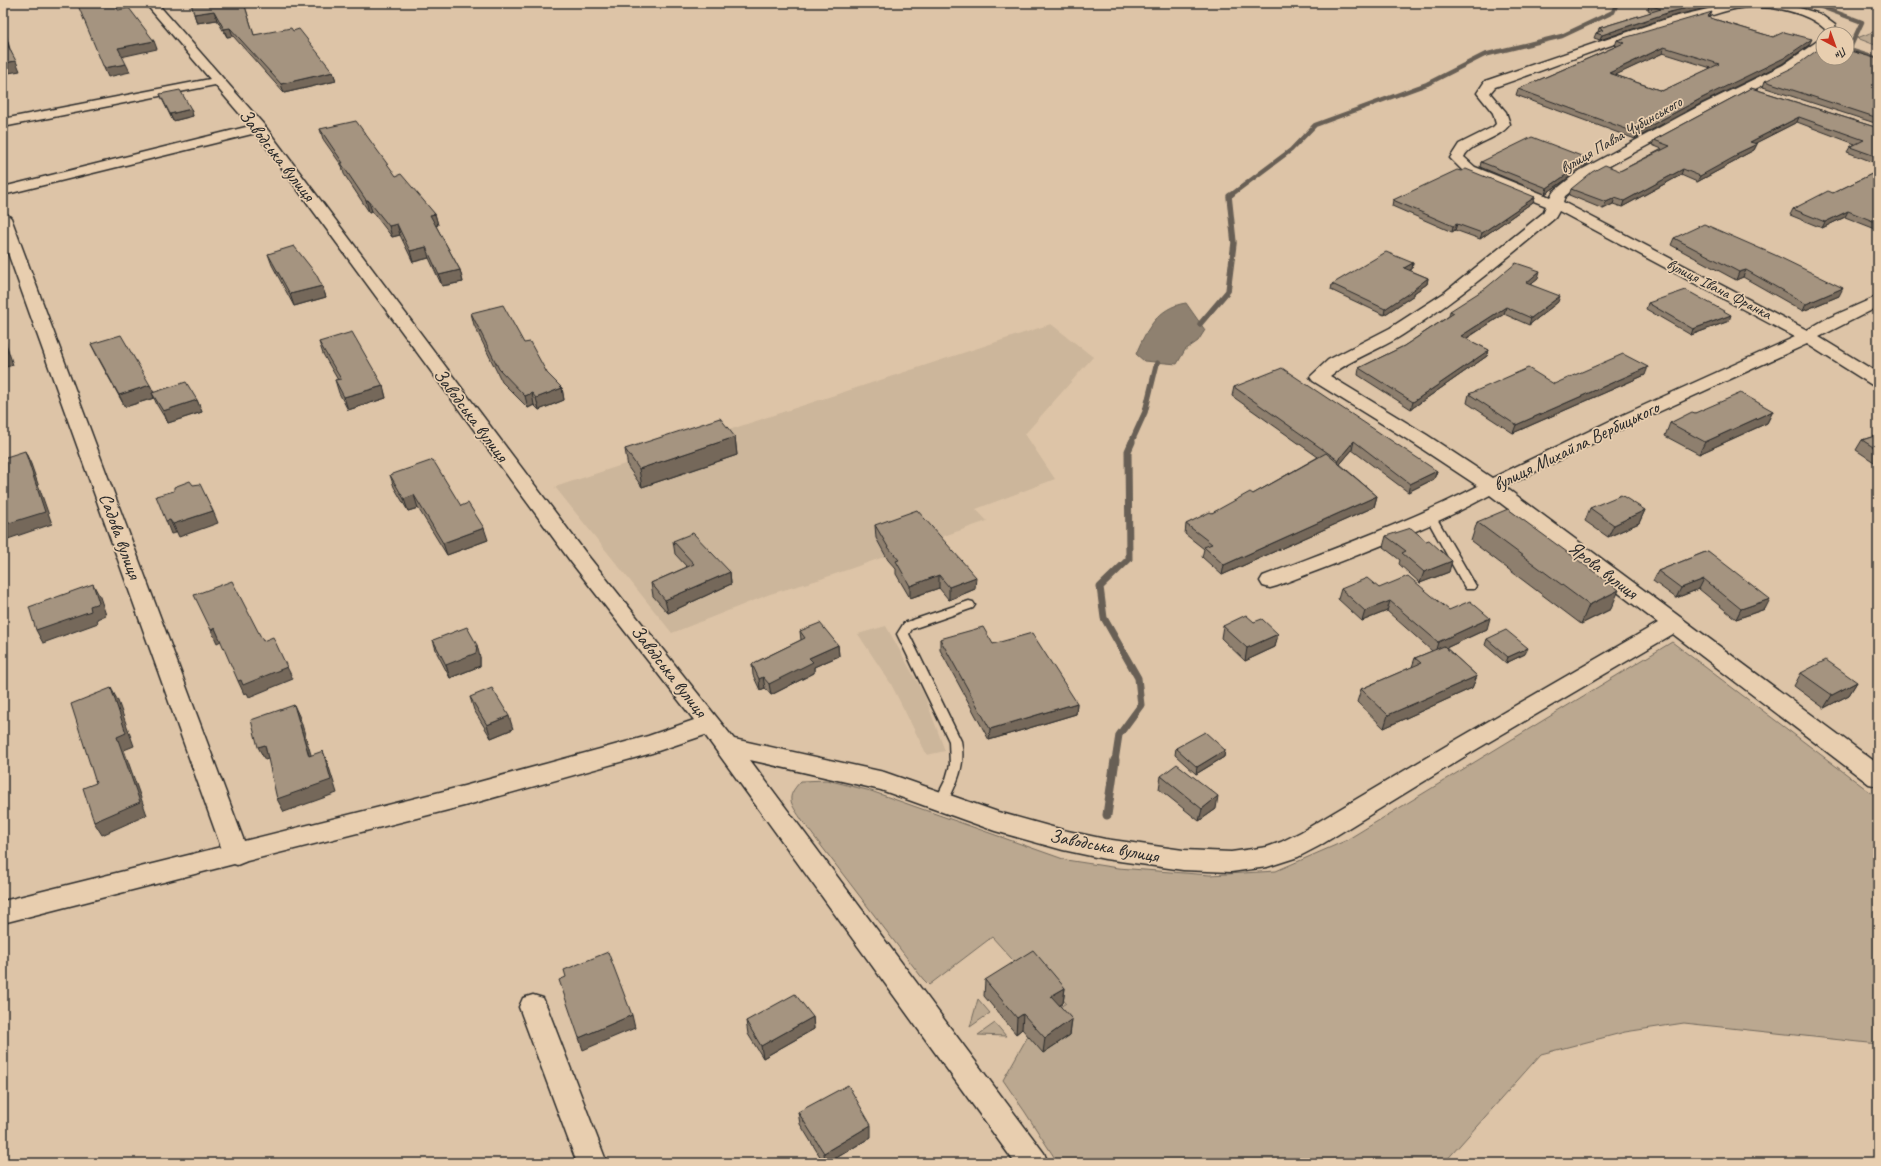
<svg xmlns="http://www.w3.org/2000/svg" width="1881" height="1166" font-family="Caveat,sans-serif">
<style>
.built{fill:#ccb69b}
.green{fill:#bba890;stroke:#736a5e}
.water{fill:#8f8170;stroke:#675f54}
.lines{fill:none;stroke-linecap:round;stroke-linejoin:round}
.stream-far3{stroke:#675f54;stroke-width:4.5}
.stream-far2{stroke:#675f54;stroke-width:5.5}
.stream-far1{stroke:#675f54;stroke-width:7}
.stream{stroke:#675f54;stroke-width:9}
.lane-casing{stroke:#2b2b2b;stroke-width:3}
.street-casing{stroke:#2b2b2b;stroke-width:3}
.lane{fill:#e8ceaf;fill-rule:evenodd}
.street{fill:#e8ceaf;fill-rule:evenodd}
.wall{fill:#8e7f6e;stroke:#2b2b2b;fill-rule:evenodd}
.shaded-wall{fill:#74685a;stroke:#2b2b2b}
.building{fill:#a59480;stroke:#2b2b2b;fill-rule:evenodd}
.labels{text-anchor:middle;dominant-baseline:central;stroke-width:3.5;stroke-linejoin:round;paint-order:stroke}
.far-street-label{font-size:16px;fill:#2b2b2b;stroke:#e8ceaf}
.street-label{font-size:19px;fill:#2b2b2b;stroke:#e8ceaf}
</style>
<rect width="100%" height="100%" fill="#ddc4a7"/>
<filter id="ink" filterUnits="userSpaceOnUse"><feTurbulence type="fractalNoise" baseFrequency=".025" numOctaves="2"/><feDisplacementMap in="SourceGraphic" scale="8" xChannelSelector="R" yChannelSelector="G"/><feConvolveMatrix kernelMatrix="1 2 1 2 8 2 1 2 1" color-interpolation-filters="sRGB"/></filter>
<g filter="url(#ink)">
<path class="built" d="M1051,324L1093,357L1025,434L1055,479L976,509L987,521L818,580L770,594L672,633L555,487Z
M886,626L924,694L945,751L927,755L891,684L858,634Z"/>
<path class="green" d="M1878,30V46L1857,38Z
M1672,642L1878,798V1044L1684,1023L1625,1032L1541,1054L1444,1163H1058L1025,1112L1003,1080L1028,1036L1051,1013L1066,1003L1030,962L1020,968L992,937L929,985L923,979L803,822C791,803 784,799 801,781L827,780L871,791L1066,860L1118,868L1210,875L1276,871L1345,841Z
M978,999L990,1013L970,1027Z
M995,1023L1006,1036L978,1035Z"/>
<path class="water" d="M1186,303L1205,330L1198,341L1185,350L1177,364L1144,361L1136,354C1146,330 1158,307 1186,303Z"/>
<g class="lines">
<path class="stream-far3" d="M1811,3L1862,22L1849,50L1878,59
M1231,195L1291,150L1315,125L1427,84L1484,55L1562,36L1613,12L1617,3"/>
<path class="stream-far2" d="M1200,324L1228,291L1234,243L1229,196L1232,194
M1131,443L1145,412L1157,363"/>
<path class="stream-far1" d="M1115,761L1119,735L1141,705L1138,678L1104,618L1100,587L1129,559L1128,451L1132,442"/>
<path class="stream" d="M1107,815L1115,760"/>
<defs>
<path id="lane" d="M1431,514L1436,517L1476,586L1474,589H1466L1464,586L1426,517Z
M969,601L973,602L975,605L973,608L912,629L909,634L961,741C966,766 957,783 946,805L941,806L936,805L935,801L946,779L950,765L949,741L897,634L904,623Z"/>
<path id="street" d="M145,3H157L264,125L585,552L734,739L884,772L998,812L1063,830L1105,839L1183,850L1231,852L1267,847L1281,842L1301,832L1456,740L1658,623L1490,495C1422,532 1350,558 1277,586L1270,588L1263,586L1260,581L1263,576C1335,548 1409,522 1478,486L1413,443L1313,381L1310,377L1328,360L1390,328L1444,293L1543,213L1546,206L1465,173L1450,158L1459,144L1493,127L1496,124L1493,113L1477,93L1485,81L1669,18L1734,3H1780L1793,6L1820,14L1835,25L1837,34H1825V29C1807,12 1774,6 1750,7C1736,7 1720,13 1706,17C1634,34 1564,63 1495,87L1490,93L1506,112L1510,124C1499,140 1471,142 1464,157L1475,167L1550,197L1554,191L1579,171L1701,105L1783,65L1819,40L1823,39V49L1791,71L1711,111L1589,177L1565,196L1563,202L1807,330L1826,319L1878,296V307L1819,337L1878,373V386L1872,385L1807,344L1628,426L1505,487L1878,764V786L1869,784L1673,634L1472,752L1319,846L1298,857L1267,867L1231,872L1183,870L1105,859L1063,850L995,831L881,790L750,760L1044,1153L1048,1163H1015L705,735L652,753L464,806L247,861L237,865L234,864L3,923V901L221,847L3,239V213L8,215L11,218L244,841L464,786L648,736L694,720L571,562L256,133L3,195V187L250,126L215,85L3,127V119L210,79ZM1559,211L1795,337L1616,418L1492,478L1427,435L1330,376C1352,358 1380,350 1404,334C1457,300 1506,259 1555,218Z
M533,995L543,998L547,1007L607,1163H577L519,1007L523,998Z"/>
</defs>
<use href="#lane" class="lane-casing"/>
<use href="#street" class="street-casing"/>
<use href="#lane" class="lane"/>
<use href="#street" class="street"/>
</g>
<path class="wall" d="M244,3L254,35L293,31L333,72L336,81L284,93L233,36L227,37L217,20L197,23L194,14Z
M1655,3H1724L1723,4L1669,17L1600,40L1594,38L1596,33L1598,32L1599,28L1652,12L1648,10L1649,5Z
M1710,18L1773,37L1809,45L1782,64L1700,104L1635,139L1516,95L1518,89L1617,46H1615L1617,40ZM1663,53L1711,68L1662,91L1615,75Z
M1878,59V124L1763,87L1765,81Z
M1751,88L1878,128V164L1847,152L1850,147L1855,144L1797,122L1755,143L1757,144L1754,150L1737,159L1736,161L1697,182L1681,175L1622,207L1613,204L1603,209L1569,195L1571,189L1620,171L1662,149L1652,145L1654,140Z
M160,94L191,109L193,116L173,121L163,101Z
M320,129L396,176L435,214L438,225L436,226L460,270L463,282L442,286L429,258L413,262L400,235L392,237L372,211L369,212L344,174L342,166L323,139Z
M1481,162L1587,165L1545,194L1480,167Z
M1878,171V230L1845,217L1822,228L1790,215L1793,209L1833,193Z
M1535,197L1533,202L1480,239L1455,230L1452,232L1392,206L1393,200Z
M1674,238L1839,296L1803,311L1743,277L1736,280L1671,245Z
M268,254L322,286L326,297L294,306L272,265Z
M1413,263L1412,269L1409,270L1428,278L1427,284L1414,293V295L1384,315L1331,290L1332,284Z
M1538,278L1530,284L1558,302L1529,325L1504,314L1466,339L1489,350L1487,356L1411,409L1358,375L1359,368L1404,346L1449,316L1450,311Z
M1648,303L1729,321L1691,335L1646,309Z
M471,313L524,343L547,373L562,388L564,400L539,410L534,405L528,408L502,382L474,325Z
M319,342L383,386L386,398L348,410L339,393L335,380H338L323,354Z
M91,344L150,385L153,392L197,400L202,412L168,423L157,405L154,398L125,407L97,356Z
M1645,375L1513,433L1467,403L1469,394Z
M1234,387L1437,471L1434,479L1408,492L1352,450L1340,464L1377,496L1374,507L1222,575L1202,557L1204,549L1185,534L1186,524L1212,513L1253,494L1318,457L1232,396Z
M1773,411L1767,423L1699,454L1665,436L1670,423L1695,413Z
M1878,435V464H1877L1856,450L1862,440Z
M735,437L737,455L642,487L628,467L625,449Z
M390,475L461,506L488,540L447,555L418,508L408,511L394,487Z
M1590,508L1645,510L1639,523L1608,537L1585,521Z
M1477,522L1611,609L1581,624L1471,541Z
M875,525L975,589L949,600L939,588L910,598L896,574V569L888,560L876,538Z
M1386,536L1449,572L1420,583L1399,564L1400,560L1383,547Z
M673,541L730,572L731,584L668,613L653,596L651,583L687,567L675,554Z
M1708,551L1765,609L1736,619L1699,589L1676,598L1653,581L1658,571Z
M1379,588L1449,610L1487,629L1446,648L1477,676L1472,688L1384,728L1357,702L1361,689L1412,667L1415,658L1432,651L1387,611L1362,621L1338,599L1341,589Z
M1254,622L1278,634L1275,647L1245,661L1221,638L1223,626Z
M800,631L838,645L839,656L814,667V673L771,695L765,688L760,690L753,675L752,664L801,640Z
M940,639L993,644L1077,703L1076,714L989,740L940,650Z
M1487,639L1525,654L1506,663L1485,645Z
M433,640L480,657V666L450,678L437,653Z
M1801,673L1857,682L1849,695L1824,708L1794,686Z
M470,697L513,729L491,738L474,710Z
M1176,748L1225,750L1224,757L1196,774L1175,755Z
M1161,776L1216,809L1199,821L1159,789Z
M985,980L1065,988L1063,1003L1059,1006L1072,1019L1070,1035L1043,1053L1022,1029L1016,1034L984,996Z
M813,1017L814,1029L763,1058L748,1034L746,1021Z
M798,1112L871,1137L828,1163H824L800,1124Z"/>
<path class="shaded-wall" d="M1708,3H1724L1723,4L1669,17L1600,40L1602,35L1670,12Z
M214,11L217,20L197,23L194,14Z
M1712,12L1710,17H1707Z
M3,25L4,28L12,56L8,46L3,30Z
M230,28L233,36L227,37L224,29Z
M1812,39L1809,45L1782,64L1700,104L1635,139L1637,133Z
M154,41L157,49L121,57L118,48Z
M1664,47L1663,53L1607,79L1609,73Z
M16,61L20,71L3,74V63Z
M126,64L130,72L108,77L104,68Z
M333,72L336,81L284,93L281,84Z
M191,109L193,116L173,121L170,114Z
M1799,117L1797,122L1748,147L1750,142Z
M1757,144L1754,150L1737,159L1736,161L1697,182L1700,176L1736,154Z
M1589,159L1587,165L1545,194L1547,188Z
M1683,169L1681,175L1622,207L1624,201Z
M1535,197L1533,202L1480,239L1482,233Z
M1615,198L1613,204L1603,209L1606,202Z
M366,200H368L372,211L369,212Z
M1848,211L1845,217L1822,228L1825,222Z
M435,214L438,225L433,226L430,215Z
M397,224L400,235L392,237L389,226Z
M1457,224L1455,230L1452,232L1453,226Z
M426,247L429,258L413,262L410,251Z
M1413,263L1412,269L1403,274L1404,268Z
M460,270L463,282L442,286L439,275Z
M1746,270L1743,277L1736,280L1739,272Z
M1540,271L1538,278L1524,289L1526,283Z
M1428,278L1427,284L1414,293V295L1384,315L1385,309Z
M322,286L326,297L294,306L290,294Z
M1843,288L1839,296L1803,311L1806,304Z
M1560,296L1558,302L1529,325L1531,318Z
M1506,307L1504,314L1459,343L1461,336Z
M1731,315L1729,321L1691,335L1693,329Z
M3,334L13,365L3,368Z
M1489,350L1487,356L1411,409L1413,402Z
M1648,367L1645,375L1513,433L1516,425Z
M150,385L156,397L152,393L154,398L125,407L119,395Z
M383,386L386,398L348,410L344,397Z
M562,388L564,400L539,410L536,398Z
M532,393L534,405L528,408L525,396Z
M197,400L202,412L168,423L163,411Z
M1773,411L1767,423L1699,454L1705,442Z
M735,437L737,455L642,487L639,469Z
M1354,441L1352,450L1336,469L1338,460Z
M25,451L31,464L52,524L8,539L3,529V525Z
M1437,471L1434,479L1408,492L1410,484Z
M414,495L418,508L408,511L404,499Z
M1377,496L1374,507L1222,575L1224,565Z
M1645,510L1639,523L1608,537L1614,525Z
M213,511L218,523L179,537L173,524Z
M170,520L176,533L171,534L166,521Z
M484,528L488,540L447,555L443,543Z
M1452,561L1449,572L1420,583L1424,572Z
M730,572L731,584L668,613L665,600Z
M939,575V588L910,598V586Z
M976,577L975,589L949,600V587Z
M1704,579L1699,589L1676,598L1681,588Z
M93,584L100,597L106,615L97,619L98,623L43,643L36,630L90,606Z
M1619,590L1611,609L1581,624L1589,605Z
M1770,599L1765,609L1736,619L1741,609Z
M1390,601L1387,611L1362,621L1365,611Z
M1490,618L1487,629L1435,653L1438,642Z
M215,628L221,641L217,643L211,630Z
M1278,634L1275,647L1245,661L1247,648Z
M477,645L480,657V666L450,678L446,665Z
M838,645L839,656L814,667V673L771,695L769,684L809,658Z
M1528,648L1525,654L1506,663L1508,657Z
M287,667L293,679L249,697L247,693L244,694L238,681Z
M1477,676L1472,688L1384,728L1388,715Z
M763,677L765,688L760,690L759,679Z
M1857,682L1849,695L1824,708L1832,695Z
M111,688L118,701L134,746L124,750L147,815L102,835L94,822L117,737Z
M1077,703L1076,714L989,740L990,729Z
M294,705L300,718L315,768L309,756Z
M509,716L513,729L491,738L487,725Z
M265,745L271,758L265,760L258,747Z
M1225,750L1224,757L1196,774L1197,767Z
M323,751L328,764L337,793L284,812L277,799Z
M1218,796L1216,809L1199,821L1202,809Z
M1065,988L1063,1003L1050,1012L1051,996Z
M1023,1014L1022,1029L1016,1034L1017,1018Z
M632,1015L635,1028L583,1050L579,1038Z
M813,1017L814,1029L763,1058L761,1046Z
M1072,1019L1070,1035L1043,1053L1045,1038Z
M871,1125V1137L828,1163H825L824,1153Z"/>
<path class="building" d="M77,3H116L118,10L129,8L154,41L118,48L126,64L104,68Z
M191,3H244L254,35L291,28L293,31L299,29L333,72L281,84L230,28L224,29L214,11L194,14Z
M1655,3H1708L1670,12L1602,35L1596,33L1603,30L1599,28L1661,9L1649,5Z
M1712,12L1707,17L1773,37L1784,32L1812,39L1784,58L1702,98L1637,133L1518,89L1624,43L1617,40ZM1664,47L1719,64L1662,91L1609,73Z
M3,30L8,46L16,61L3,63Z
M1823,46V58H1847V50L1878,59V118L1765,81L1794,67Z
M1751,88L1878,128V157L1850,147L1864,140L1799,117L1750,142L1757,144L1736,154L1738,155L1700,176L1683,169L1624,201L1615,198L1606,202L1571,189L1592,172L1605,165L1620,171L1670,146L1654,140Z
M180,90L191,109L170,114L160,94Z
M356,121L396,176L401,174L435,214L430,215L460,270L439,275L426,247L410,251L397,224L389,226L368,200H366L341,163H343L320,129Z
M1532,137L1589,159L1547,188L1481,162Z
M1466,169L1535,197L1482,233L1457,224L1453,226L1393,200L1457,170L1461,171Z
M1878,171V223L1848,211L1825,222L1793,209L1828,191L1833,193Z
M1704,224L1775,255L1843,288L1806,304L1746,270L1739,272L1674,238Z
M294,246L316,274L322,286L290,294L268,254Z
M1386,252L1413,263L1404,268L1428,278L1414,289H1415L1385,309L1332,284Z
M1516,263L1540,271L1526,283L1560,296L1531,318L1506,307L1461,336L1489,350L1413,402L1359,368L1404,346L1454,313L1450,311L1486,288Z
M1686,290L1731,315L1693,329L1648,303Z
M503,305L524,343L530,342L547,373L562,388L536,398L532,393L525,396L499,369L471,313Z
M352,332L383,386L344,397L335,380L341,379L319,342Z
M121,335L150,385L119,395L91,344Z
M3,341L7,353L3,354Z
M1623,354L1648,367L1516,425L1469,394L1528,368L1554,384Z
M1282,368L1437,471L1410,484L1354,441L1338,460L1234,387Z
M186,382L197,400L163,411L152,393Z
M1741,393L1773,411L1705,442L1670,423L1692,412L1695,413Z
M720,418L735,437L639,469L625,449Z
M1878,435V450L1862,440Z
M25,451L45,512L3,525V458Z
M1326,453L1377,496L1224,565L1204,547L1212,544L1186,524L1210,512L1212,513L1250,492L1253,494Z
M433,460L461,506L468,503L484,528L443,543L414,495L404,499L390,475Z
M190,481L193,485L200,484L213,511L173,524L170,520L166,521L156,496L174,491V487Z
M1621,495L1645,510L1614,525L1590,508Z
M1508,509L1619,590L1589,605L1477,522Z
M917,510L976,577L949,587L939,575L910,586L896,561L899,560L888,547L875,525Z
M1411,528L1426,541L1429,540L1452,561L1424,572L1402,553L1406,551L1386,536Z
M693,533L730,572L665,600L651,583L694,564L673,541Z
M1708,551L1770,599L1741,609L1704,579L1681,588L1658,571Z
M1408,576L1449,610L1470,601L1490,618L1438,642L1390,601L1365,611L1341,589L1367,578L1379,588Z
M232,581L263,641L273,637L287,667L243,685L241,680L238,681L215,628L211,630L194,595Z
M93,584L99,603L90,606L91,611L36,630L29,607Z
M1246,615L1254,622L1262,619L1278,634L1247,648L1223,626Z
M820,623L838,645L809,658L813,662L769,684L763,677L759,679L752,664L805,638L800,631Z
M467,627L477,645L476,653L446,665L433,640Z
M983,627L993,644L1032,633L1077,703L990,729L940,639Z
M1506,630L1528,648L1508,657L1487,639Z
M1444,646L1477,676L1388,715L1361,689L1421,663L1415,658Z
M1826,660L1857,682L1832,695L1801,673Z
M111,688L126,733L117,737L140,802L94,822L83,788L96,783L71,704Z
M492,688L509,716L487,725L470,697Z
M294,705L309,756L323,751L331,780L277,799L265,745L258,747L251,720Z
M1205,732L1225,750L1197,767L1176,748Z
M1177,764L1218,796L1202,809L1161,776Z
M1033,950L1065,988L1051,996L1072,1019L1045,1038L1023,1014L1017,1018L985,980Z
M608,952L632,1015L579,1038L559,980L566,977L564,970Z
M795,994L813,1017L761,1046L746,1021Z
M848,1085L871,1125L824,1153L798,1112Z"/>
</g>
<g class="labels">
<g class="far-street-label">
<text transform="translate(1621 135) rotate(-30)">вулиця Павла Чубинського</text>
<text transform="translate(1719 289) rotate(27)">вулиця Івана Франка</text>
</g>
<g class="street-label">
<text transform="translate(277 155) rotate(52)">Заводська вулиця</text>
<text transform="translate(471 415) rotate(53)">Заводська вулиця</text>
<text transform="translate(1576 446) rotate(-26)">вулиця Михайла Вербицького</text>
<text transform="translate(120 536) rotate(70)">Садова вулиця</text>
<text transform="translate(1603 570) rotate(38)">Ярова вулиця</text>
<text transform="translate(669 671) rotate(52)">Заводська вулиця</text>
<text transform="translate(1104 846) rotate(11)">Заводська вулиця</text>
</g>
</g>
<rect width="1881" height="1166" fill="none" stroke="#e8ceaf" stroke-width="16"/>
<rect x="8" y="8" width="1865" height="1150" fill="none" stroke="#2b2b2b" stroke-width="1.5" filter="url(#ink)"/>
<g transform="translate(1835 46) rotate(139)"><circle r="19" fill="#e8ceaf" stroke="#9c8d7a"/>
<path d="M0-3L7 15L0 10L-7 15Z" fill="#c8321e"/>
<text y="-6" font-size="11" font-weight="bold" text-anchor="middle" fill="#2b2b2b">Пн</text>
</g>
</svg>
